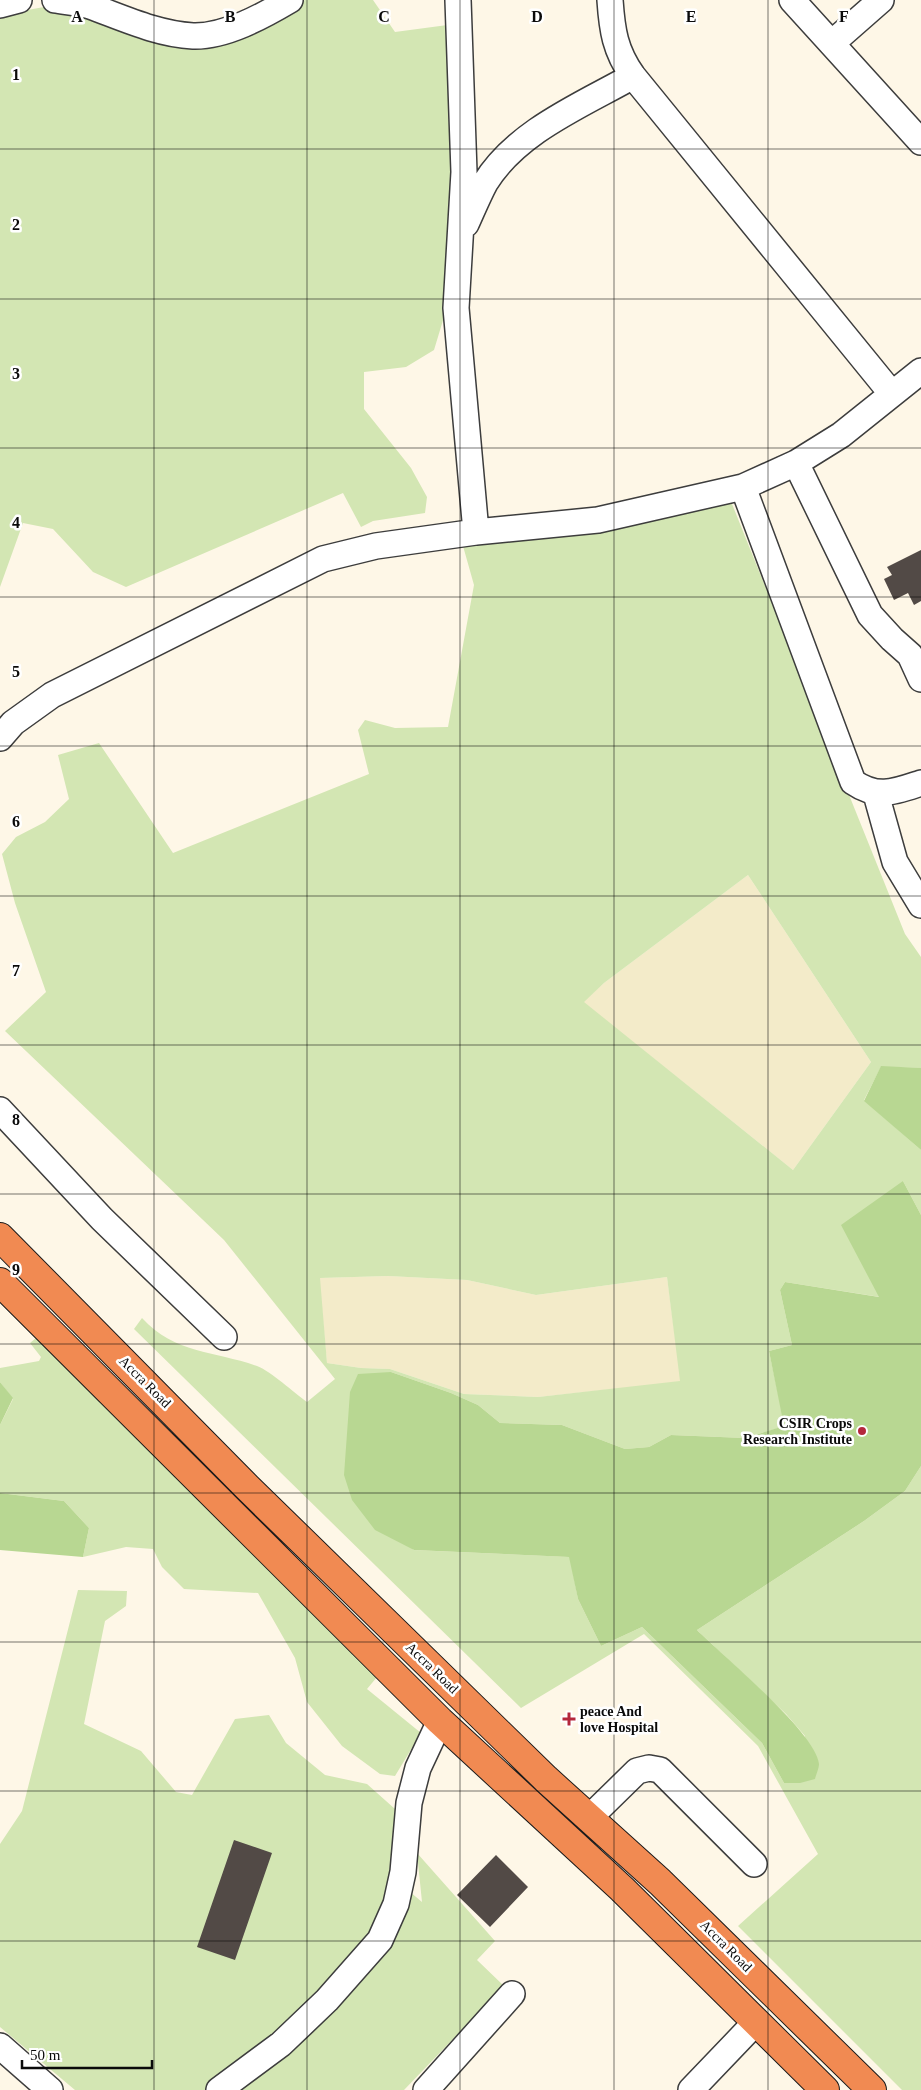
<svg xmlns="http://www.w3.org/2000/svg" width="921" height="2090" font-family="Georgia,serif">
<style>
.farmland{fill:#f3ebc9}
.green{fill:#d3e6b3;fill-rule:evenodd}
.forest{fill:#b8d792}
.building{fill:#524a46}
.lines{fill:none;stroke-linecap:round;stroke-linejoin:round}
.minor-casing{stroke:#3d3d3d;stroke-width:28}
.highway-casing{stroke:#1b1b1b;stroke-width:30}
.minor{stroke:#fff;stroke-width:25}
.highway{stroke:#f18a52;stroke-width:28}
.grid{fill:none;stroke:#0a0a0a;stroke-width:1;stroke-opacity:0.55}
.poi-dot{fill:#b4273c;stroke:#fff;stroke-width:2}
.labels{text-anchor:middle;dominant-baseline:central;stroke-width:5;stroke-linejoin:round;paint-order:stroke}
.street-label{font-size:14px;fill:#0a0a0a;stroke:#fff}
.poi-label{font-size:14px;font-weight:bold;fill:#0a0a0a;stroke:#fff;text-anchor:end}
.grid-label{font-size:16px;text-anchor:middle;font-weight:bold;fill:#0a0a0a;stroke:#fff;stroke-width:5;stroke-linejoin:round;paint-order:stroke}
</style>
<rect width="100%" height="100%" fill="#fef7e7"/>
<path class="farmland" d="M748,875L871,1062L793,1170L583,1002L604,983Z
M388,1276L467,1280L536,1295L667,1277L681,1382L538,1397L464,1394L390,1369L361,1368L327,1363L319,1278Z"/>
<path class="green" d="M305,0H373L395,32L455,24L457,151L447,307L434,350L406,367L364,372V409L411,468L427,497L425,513L373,521L361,527L343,493L126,587L93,572L53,529L23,523L0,587V15L44,7L170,41L282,16Z
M730,499L905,934L921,957V1068L881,1067L864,1100L921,1150V1215L903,1181L880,1297L785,1282L780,1290L792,1345L769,1351L785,1426L745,1438L671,1435L649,1447L625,1449L562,1425L500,1423L478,1405L451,1393L391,1372L413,1550L570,1557L578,1599L601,1646L642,1627L762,1743L784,1783L805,1736L786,1714L697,1630L864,1521L905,1491L921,1466V2090H902L738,1926L818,1854L758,1746L644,1634L521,1708L134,1329L142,1318C175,1354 215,1351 257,1366C272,1372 293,1392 307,1402L335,1379L224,1240L5,1031L46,992L15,903L2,854L16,837L45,822L69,799L58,755L99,743L173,853L369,774L358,730L365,720L395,728L448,727L474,585L463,546ZM748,875L871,1062L793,1170L584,1002L604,983ZM388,1276L467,1280L536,1295L667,1277L680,1381L538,1397L464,1394L390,1369L361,1368L327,1363L320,1278Z
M42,1333L382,1671L367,1689L421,1733L395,1776L380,1774L342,1746L307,1702L295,1658L258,1593L184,1589L162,1567L153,1549L126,1547L83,1557L89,1528L64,1501L0,1493V1425L13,1399L0,1382V1368L39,1361L41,1357L30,1343Z
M78,1590L127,1591L126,1606L105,1621L84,1724L141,1751L176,1792L192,1795L235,1719L269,1715L286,1743L325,1775L367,1784L395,1809L391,1876L422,1902L417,1853L495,1941L477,1960L504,1986L404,2090H75L0,2027V1844L22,1811Z"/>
<path class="forest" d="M881,1066L921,1068V1150L864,1101Z
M903,1181L921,1215V1466L905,1491L864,1521L697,1630C722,1655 816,1733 819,1764C819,1768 816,1775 815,1779L800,1783H784L762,1743L642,1627L601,1646L578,1599L569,1557L414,1550L375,1530L352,1500L344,1475L350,1392L358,1374L391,1372L451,1393L478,1405L500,1423L562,1425L625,1449L649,1447L671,1435L745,1438L784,1426L769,1351L792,1345L780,1290L785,1282L879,1297L841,1225Z
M0,1382L13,1398L0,1425Z
M0,1493L64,1501L89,1528L83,1557L0,1550Z"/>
<path class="building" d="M921,550V601L914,605L908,593L894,600L884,579L892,575L887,567Z
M234,1840L272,1853L235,1960L197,1947Z
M496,1855L528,1887L490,1927L457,1895Z"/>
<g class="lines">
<defs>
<path id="minor" d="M55,0C67,2 79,3 90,6C123,18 157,34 193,36C225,37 263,16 290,0
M458,0L464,172L456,308L476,532
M610,0C612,30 615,51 633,76L892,394
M792,0L921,142
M0,5L19,0
M832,43L881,0
M466,224C472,211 478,196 485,183C517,131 582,105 633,76
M796,463L870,615L892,639L910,655L921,679
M743,487L853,782C878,799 894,792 921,783
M0,738L13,723L52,695L323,559L376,546L476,532L598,520L743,487L796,463L841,435L921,371
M876,794L895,862L921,905
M0,1110L102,1219L224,1337
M589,1818L637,1771L649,1768L660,1770L754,1864
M0,2046L50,2090
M219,2090L281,2044L327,2000L380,1940L396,1904L403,1872L409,1803L418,1768L440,1721
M426,2090L512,1994
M691,2090L756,2022"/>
<path id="highway" d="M0,1237L247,1487L546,1779L660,1882L872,2090
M0,1282L440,1721L622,1889L825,2090"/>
</defs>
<use href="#minor" class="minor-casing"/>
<use href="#highway" class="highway-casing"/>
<use href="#minor" class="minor"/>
<use href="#highway" class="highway"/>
</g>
<path class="grid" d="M154,0V2090M307,0V2090M460,0V2090M614,0V2090M768,0V2090M0,149H921M0,299H921M0,448H921M0,597H921M0,746H921M0,896H921M0,1045H921M0,1194H921M0,1344H921M0,1493H921M0,1642H921M0,1791H921M0,1941H921"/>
<g class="poi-dot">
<circle cx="862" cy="1431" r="5"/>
<path d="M566.5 1711.5h5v5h5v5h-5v5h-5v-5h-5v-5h5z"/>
</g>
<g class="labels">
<g class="street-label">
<text transform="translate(145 1382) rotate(45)">Accra Road</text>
<text transform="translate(432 1668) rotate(44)">Accra Road</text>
<text transform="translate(726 1946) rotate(45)">Accra Road</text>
</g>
<g class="poi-label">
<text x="852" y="1423">CSIR Crops<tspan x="852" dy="16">Research Institute</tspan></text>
<text x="580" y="1711" text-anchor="start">peace And<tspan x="580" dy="16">love Hospital</tspan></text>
</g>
</g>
<g class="grid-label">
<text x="77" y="22">A</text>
<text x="230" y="22">B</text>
<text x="384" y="22">C</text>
<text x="537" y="22">D</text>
<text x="691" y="22">E</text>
<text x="844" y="22">F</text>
<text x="16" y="80">1</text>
<text x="16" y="230">2</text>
<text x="16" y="379">3</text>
<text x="16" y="528">4</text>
<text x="16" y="677">5</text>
<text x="16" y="827">6</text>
<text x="16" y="976">7</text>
<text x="16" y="1125">8</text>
<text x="16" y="1275">9</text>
</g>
<path d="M22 2060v8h130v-8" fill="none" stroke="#0a0a0a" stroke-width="2.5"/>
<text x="30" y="2060" font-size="15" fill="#0a0a0a" stroke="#ffffff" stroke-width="4" paint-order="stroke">50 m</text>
</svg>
